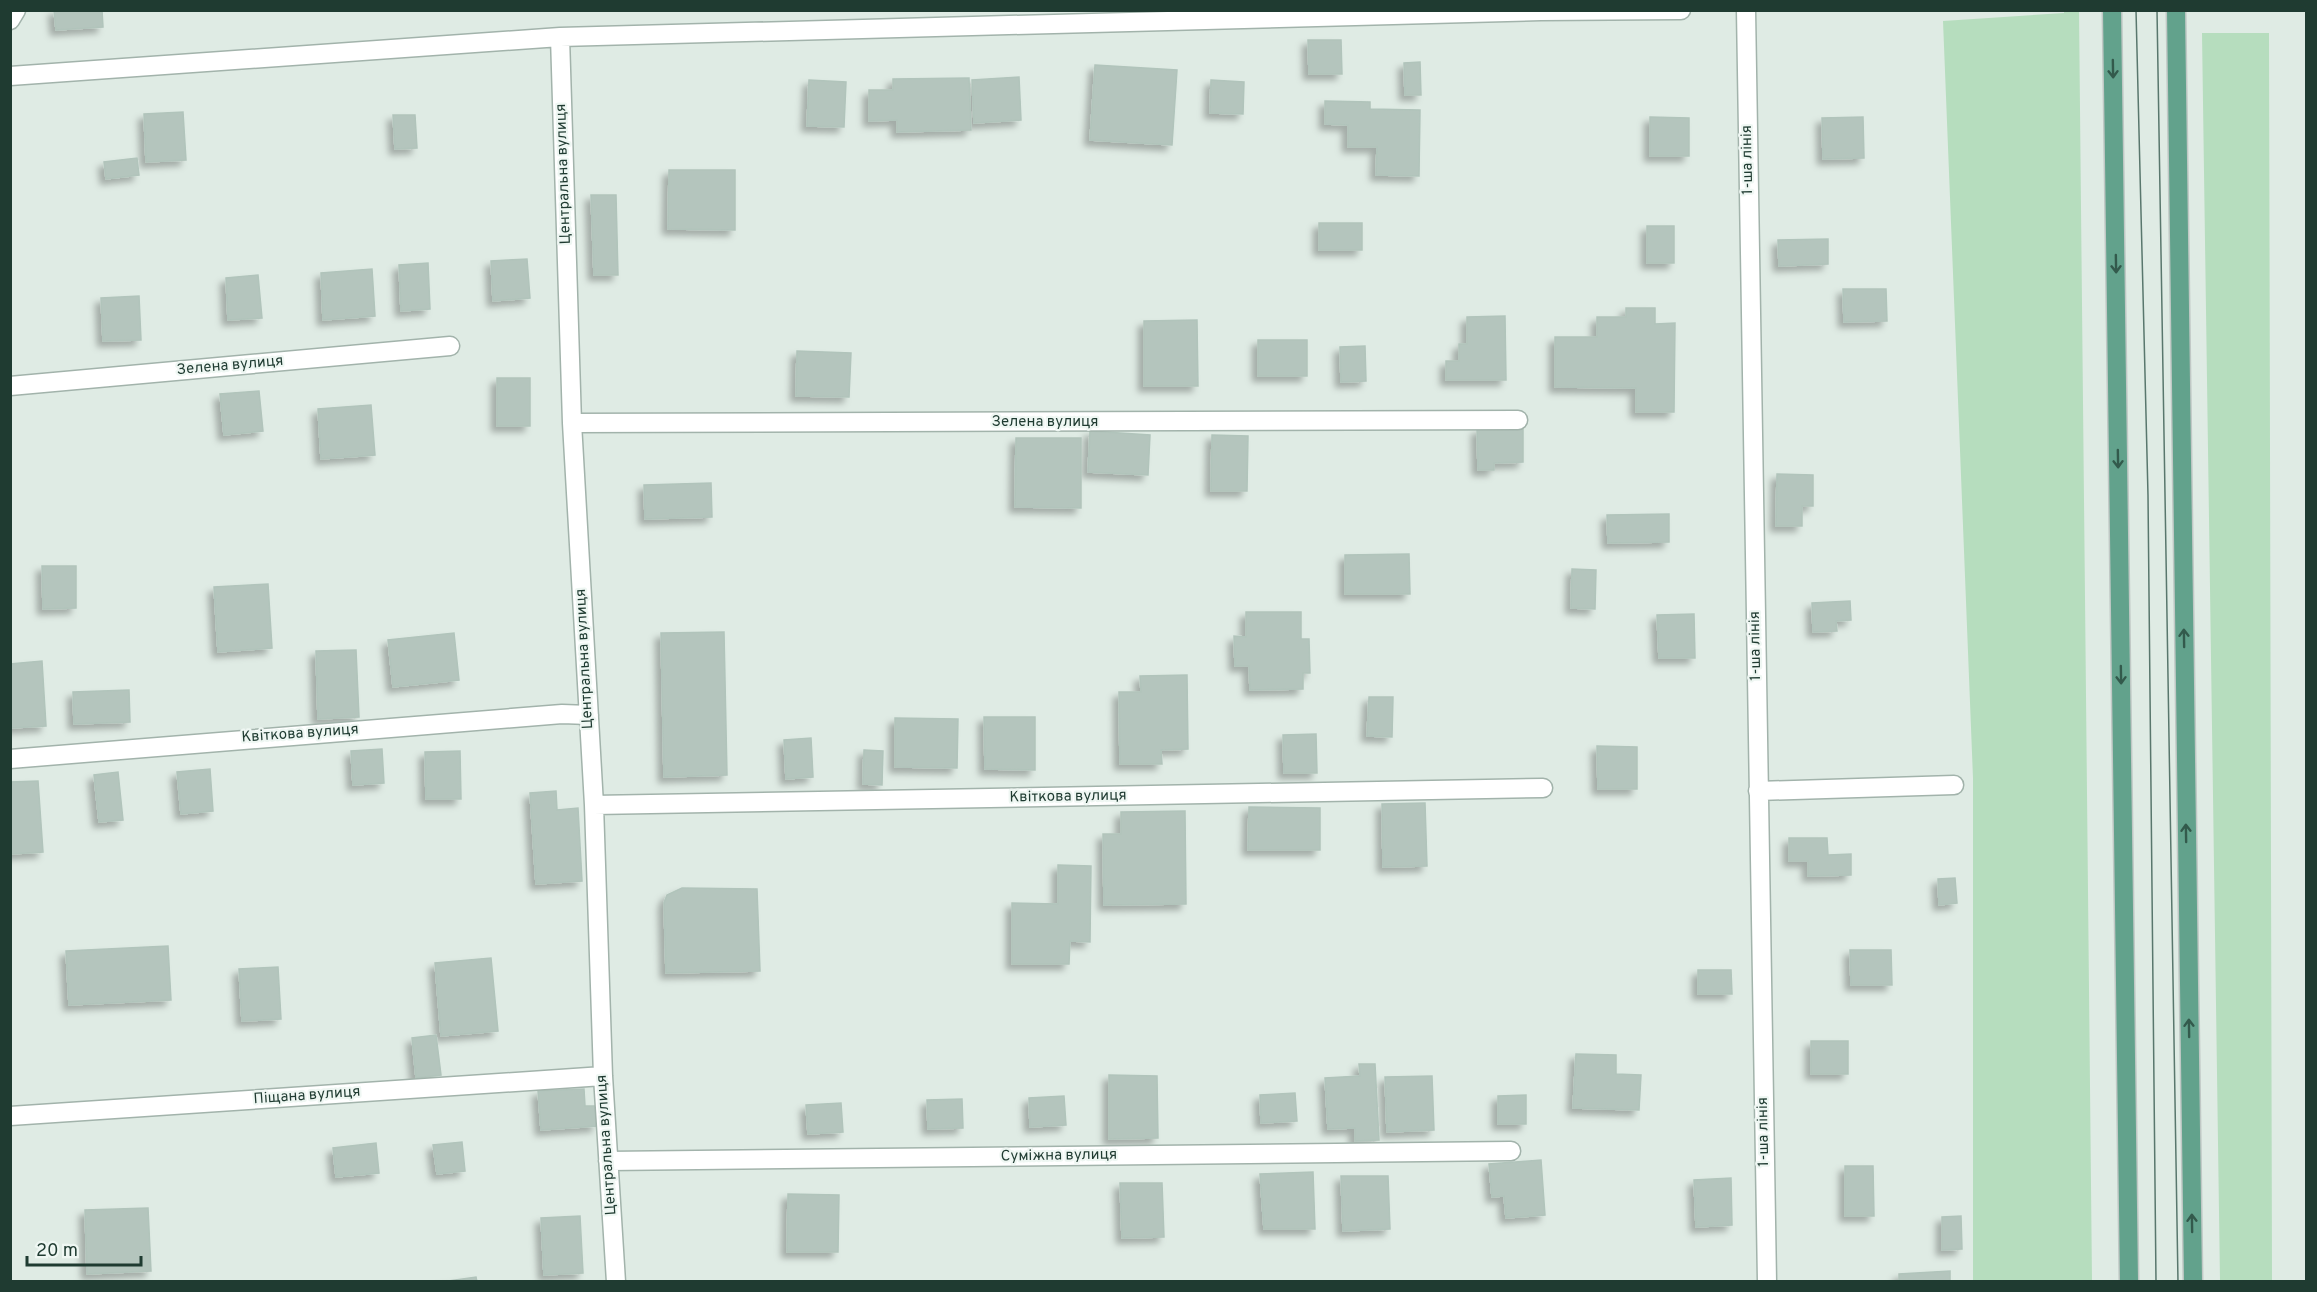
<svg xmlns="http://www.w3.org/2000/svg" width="2317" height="1292" font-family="Overpass,sans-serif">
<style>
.green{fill:#b6ddbe}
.building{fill:#b4c5bd;stroke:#b1c4bb;stroke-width:1.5;filter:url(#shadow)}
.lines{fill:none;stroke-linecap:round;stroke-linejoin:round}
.minor-casing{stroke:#a2b3ab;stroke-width:21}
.major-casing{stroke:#c0c8c5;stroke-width:21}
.minor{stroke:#fff;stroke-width:18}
.major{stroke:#62a28c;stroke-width:18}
.tram{stroke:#59776d;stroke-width:1.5}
.oneway{stroke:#335a4c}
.labels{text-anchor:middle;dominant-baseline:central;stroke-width:4.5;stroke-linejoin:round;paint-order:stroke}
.street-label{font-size:15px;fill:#1f3b31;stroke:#eff7f3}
</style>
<defs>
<filter id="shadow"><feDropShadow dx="-5.5" dy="5.5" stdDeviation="3" flood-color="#0004"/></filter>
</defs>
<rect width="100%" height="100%" fill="#dfebe4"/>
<path class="green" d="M2064,11H2079L2092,1281H1973V778L1943,21L2064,13Z
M2202,33H2269L2272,1281H2220Z"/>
<path class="building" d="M54,10H102L103,27L56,30Z
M1308,40H1341L1342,74H1309Z
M1420,62L1421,95H1405L1404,63Z
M1095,65L1177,70L1172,145L1090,140Z
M1019,77L1021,120L974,123L972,80Z
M969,78L971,130L897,132V120L869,121V90H893V79Z
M809,80L846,82L844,127L807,126Z
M1211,80L1244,82L1243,114L1210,113Z
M1325,101L1370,102V109L1420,110L1419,176L1376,175L1377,147H1348V125L1325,124Z
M183,112L186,160L146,162L144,114Z
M393,115H415L417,148L395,149Z
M1650,117L1689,118V156H1650Z
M1863,117L1864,158L1823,159L1822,118Z
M137,158L139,175L106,179L104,162Z
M669,170H735V230L668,229Z
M591,195H616L618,275H594Z
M1319,223H1362V250H1319Z
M1647,226H1674V263H1647Z
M1828,239V264L1779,266L1778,240Z
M527,259L530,298L493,301L491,261Z
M428,263L430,309L401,311L399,265Z
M372,269L375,316L323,320L321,273Z
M258,275L262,318L228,320L226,278Z
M1843,289H1886L1887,321L1844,322Z
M139,296L141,340L103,341L101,298Z
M1626,308H1655V324L1675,323L1674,412H1636V388L1555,387V337H1597V317H1626Z
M1505,316L1506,380H1446V361H1459V344H1467V317Z
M1197,320L1198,386H1144V321Z
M1258,340H1307V376H1258Z
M1365,346L1366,381L1341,382L1340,347Z
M797,351L851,353L849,397L796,396Z
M497,378H530V426H497Z
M259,391L263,431L224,435L220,394Z
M371,405L375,455L321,459L318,409Z
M1523,428V462L1494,463V470H1478L1477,429Z
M1090,431L1150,435L1148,475L1088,472Z
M1212,435L1248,436L1247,491H1211Z
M1016,438H1081V508L1015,507Z
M1777,474L1813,475V506H1802V526H1776Z
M711,483L712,517L645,519L644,485Z
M1669,514V542L1608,543L1607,515Z
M1409,554L1410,594H1345V555Z
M42,566H76V608L43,609Z
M1572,569L1596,570L1595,609L1571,608Z
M268,584L272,648L218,652L214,587Z
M1850,601L1851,620L1836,621L1837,631L1813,632L1812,603Z
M1246,612H1301V639H1309L1310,673H1303V689L1250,690L1249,666H1235L1234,636L1246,637Z
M1694,614L1695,658H1659L1657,615Z
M724,632L727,775L664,777L661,633Z
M454,633L459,680L393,687L388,640Z
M356,650L359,717L318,719L316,651Z
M42,661L46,726L10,728V664Z
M1187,675L1188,749L1161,750L1162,764H1120L1119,692H1141L1140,676Z
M129,690L130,722L74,724L73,692Z
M1369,697H1393L1392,737L1367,736Z
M984,717H1035V770L985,769Z
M895,718L958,719L957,768L895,767Z
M1316,734L1317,773H1284L1283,735Z
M811,738L813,777L786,779L784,740Z
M1597,746L1637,747V789H1598Z
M382,749L384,783L353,785L351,751Z
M864,750L883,751L882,785L863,784Z
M460,751L461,799H426L425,752Z
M210,769L213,811L181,814L177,772Z
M118,772L123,820L99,822L94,775Z
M38,781L43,852L10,854V782Z
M556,791L557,810L578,808L582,881L536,884L530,793Z
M1425,803L1427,866L1383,867L1382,804Z
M1249,807L1320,808V850H1248Z
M1185,811L1186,904L1104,905L1103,834H1121V812Z
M1789,838H1827L1828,855L1851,854V875L1808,876V861H1789Z
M1058,865L1091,866L1090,942L1070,941L1069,964H1012V903L1058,904Z
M1955,878L1957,903L1939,905L1938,879Z
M682,888L757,889L760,971L666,973L664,903L667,895Z
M168,946L171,1000L69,1005L66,951Z
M1850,950H1891L1892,985H1851Z
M491,958L498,1031L441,1036L435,963Z
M278,967L281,1019L242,1021L239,969Z
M1698,970H1731L1732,994H1698Z
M436,1035L441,1075L416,1078L412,1038Z
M1811,1041H1848V1074H1811Z
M1576,1054L1616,1055V1074L1641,1075L1639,1110L1573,1108Z
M1359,1064H1375L1379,1140L1355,1141V1128L1328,1129L1325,1078L1360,1076Z
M1109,1075L1157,1076L1158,1138L1109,1139Z
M1432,1076L1434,1130L1387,1132L1385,1077Z
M584,1089L585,1106H596L597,1126L541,1130L538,1091Z
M1295,1093L1297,1121L1261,1123L1260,1095Z
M1526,1095V1124H1498V1096Z
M1064,1096L1066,1125L1030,1127L1029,1098Z
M962,1099L963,1128L928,1129L927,1100Z
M841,1103L843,1132L808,1134L806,1105Z
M462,1142L465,1171L437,1174L433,1145Z
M376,1143L379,1173L336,1177L333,1148Z
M1541,1160L1545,1215L1506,1218L1504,1196L1492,1197L1489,1164Z
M1845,1166H1873L1874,1216H1845Z
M1313,1172L1315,1229H1264L1260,1174Z
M1341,1176H1388L1390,1229L1343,1231Z
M1731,1178L1732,1225L1696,1227L1694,1180Z
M1120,1183H1162L1164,1237L1122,1238Z
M788,1194L839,1195L838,1252H787Z
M148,1208L151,1271L87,1274L85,1210Z
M580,1216L583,1273L544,1275L541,1218Z
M1961,1216L1962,1249L1942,1250V1217Z
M1950,1271V1282H1899V1274Z
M476,1277L477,1282H441Z"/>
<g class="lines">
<defs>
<path id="minor" d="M1746,10L1767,1282
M10,20L16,10
M560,37L572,423L594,805L603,1076L616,1282
M10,76L560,37L1541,11L1681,10
M10,386L450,346
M572,423L1518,420
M10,759L562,714L589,715
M1758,791L1954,785
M594,805L1543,788
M10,1116L603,1076
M608,1161L1511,1151"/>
<path id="major" d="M2112,10L2129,1282
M2176,10L2193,1282"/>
</defs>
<use href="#minor" class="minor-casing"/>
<use href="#major" class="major-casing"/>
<use href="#minor" class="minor"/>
<use href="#major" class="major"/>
<path class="tram" d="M2136,10L2148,495L2156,1282
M2157,10L2178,1282"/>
</g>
<defs><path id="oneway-shaft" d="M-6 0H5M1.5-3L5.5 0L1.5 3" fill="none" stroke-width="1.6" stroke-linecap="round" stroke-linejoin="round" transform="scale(1.5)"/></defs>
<g class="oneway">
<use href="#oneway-shaft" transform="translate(2113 69) rotate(89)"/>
<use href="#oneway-shaft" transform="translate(2116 264) rotate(89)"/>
<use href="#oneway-shaft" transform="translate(2118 459) rotate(89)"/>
<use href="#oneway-shaft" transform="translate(2184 638) rotate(-91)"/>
<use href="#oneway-shaft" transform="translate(2121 675) rotate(89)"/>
<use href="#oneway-shaft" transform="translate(2186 833) rotate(-91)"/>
<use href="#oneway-shaft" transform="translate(2189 1028) rotate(-91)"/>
<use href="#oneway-shaft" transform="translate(2192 1223) rotate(-91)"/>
</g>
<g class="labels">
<g class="street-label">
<text transform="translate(1748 160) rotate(-91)">1-ша лінія</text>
<text transform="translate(564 174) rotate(-92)">Центральна вулиця</text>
<text transform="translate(230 366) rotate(-5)">Зелена вулиця</text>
<text x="1045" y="422">Зелена вулиця</text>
<text transform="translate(1756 646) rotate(-91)">1-ша лінія</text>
<text transform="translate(585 659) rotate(-93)">Центральна вулиця</text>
<text transform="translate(300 734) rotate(-4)">Квіткова вулиця</text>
<text transform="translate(1068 797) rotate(-1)">Квіткова вулиця</text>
<text transform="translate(307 1096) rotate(-4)">Піщана вулиця</text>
<text transform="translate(1764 1132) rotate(-91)">1-ша лінія</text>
<text transform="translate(607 1145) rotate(-94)">Центральна вулиця</text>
<text transform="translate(1059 1156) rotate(-1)">Суміжна вулиця</text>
</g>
</g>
<rect width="2317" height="1292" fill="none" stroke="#1f3b31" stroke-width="24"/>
<path d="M27 1256v9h114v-9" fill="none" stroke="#1f3b31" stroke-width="3"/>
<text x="36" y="1256" font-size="18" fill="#1f3b31" stroke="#eff7f3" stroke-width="4.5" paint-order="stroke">20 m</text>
</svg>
